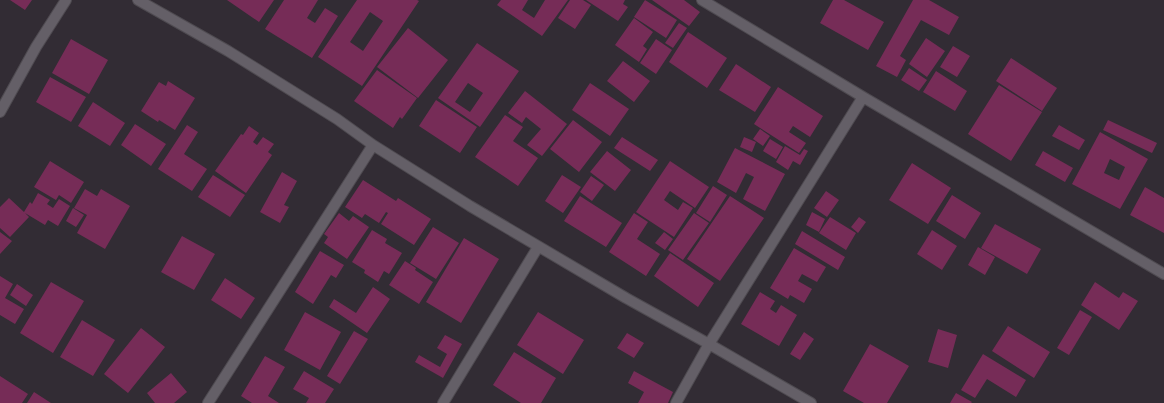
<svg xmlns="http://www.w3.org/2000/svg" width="1164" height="403" font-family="Lora,serif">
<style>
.building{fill:#762c57;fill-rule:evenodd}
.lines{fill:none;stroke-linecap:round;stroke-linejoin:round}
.street-casing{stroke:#4f4b51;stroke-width:12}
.street{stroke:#645f67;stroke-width:10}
</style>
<rect width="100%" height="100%" fill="#322c34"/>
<path class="building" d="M10,0H32L25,10Z
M227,0H274L259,22Z
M284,0H318L307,18L315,23L325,8L338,16L312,58L265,29Z
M357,0H417L419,1L362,86L318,57ZM370,12L383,21L363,51L350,42Z
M501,0H528L522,10L534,18L545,0H568L542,36L497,5Z
M570,0H583L591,5L575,29L558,18Z
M586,0H625L623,4L628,7L618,21Z
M645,0L677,20L666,38L634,17Z
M652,0H684L700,12L689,26Z
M833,0H844L884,22L868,50L820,23Z
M913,0H929L959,17L949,35L921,20L900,56L906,60L897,77L876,66Z
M634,18L653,32L643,46L647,49L639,62L615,45Z
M679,23L687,28L673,48L665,43Z
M408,28L448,60L418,98L377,67Z
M688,32L727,58L707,88L669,62Z
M926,38L945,51L927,77L909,64Z
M71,39L108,60L89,94L52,73Z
M656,39L672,50L656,74L640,63Z
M477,43L519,71L480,127L438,98ZM468,83L483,93L470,112L455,102Z
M953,46L970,56L957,77L940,67Z
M1011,58L1057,88L1042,111L996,81Z
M623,61L650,81L634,102L607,81Z
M736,64L771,87L755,112L719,90Z
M909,68L927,80L919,91L901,80Z
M377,70L417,98L402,119L400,117L393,128L354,101Z
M936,71L967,91L955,111L923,92Z
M50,77L86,97L71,122L36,102Z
M168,81L195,98L175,130L159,120L158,122L141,111L159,82L166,86Z
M590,83L629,109L610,136L572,110Z
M999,85L1042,112L1011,161L968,134Z
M778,87L823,116L810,137L793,126L789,132L806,143L799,153L754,124Z
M525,91L567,124L542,156L527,145L541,129L526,117L522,123L508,113Z
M436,100L477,127L460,153L419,126Z
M93,102L125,123L110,146L78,126Z
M505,115L523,127L513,141L538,158L518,186L475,157Z
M573,120L602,142L579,172L550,149Z
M1108,120L1157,143L1152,153L1103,130Z
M135,124L166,144L151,166L121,145Z
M187,125L198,132L184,154L207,169L192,191L158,169Z
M1059,125L1085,140L1079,150L1052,136Z
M249,126L259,133L253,142L257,145L263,137L274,144L268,152L272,155L246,193L215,171L241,134L243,135Z
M760,129L770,136L763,146L753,139Z
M1100,132L1148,159L1120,209L1072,184ZM1110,159L1125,167L1119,180L1104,173Z
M622,137L658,160L650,171L614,148Z
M744,137L756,142L752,152L740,147Z
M770,139L783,147L776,159L763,151Z
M785,146L800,155L804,149L808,151L800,165L793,161L788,170L776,162Z
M735,148L785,174L765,211L743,199L754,177L746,173L736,193L717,182Z
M607,151L631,170L615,191L590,172Z
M1043,151L1073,168L1065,182L1035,165Z
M50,161L84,182L71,203L59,195L56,200L34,187Z
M670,161L709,187L695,208L670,191L664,200L678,210L683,202L693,208L674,237L636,212Z
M912,163L951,188L928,224L889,200Z
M282,172L297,181L284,205L289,207L280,223L260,212Z
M213,175L245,195L230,217L198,197Z
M562,175L581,187L563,213L545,201Z
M591,176L604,185L592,201L580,192Z
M363,180L396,201L398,198L431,219L414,245L381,224L388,213L386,212L379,223L365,214L362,218L345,207Z
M713,186L727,195L710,222L696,213Z
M1145,187L1164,198V233L1130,215Z
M85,189L97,196L101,189L130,206L105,249L77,233L87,215L74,208Z
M826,191L839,200L827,217L814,208Z
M38,193L50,200L47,204L53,208L59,199L70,206L58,226L48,220L45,225L25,213L29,217L10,237L0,228V207L9,198L24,212L30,202L32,204Z
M952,195L981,213L965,239L936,221Z
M580,196L622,223L606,247L564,221Z
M730,196L764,218L720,281L687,259Z
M73,208L84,215L76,227L66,221Z
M812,212L825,219L819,232L806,225Z
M339,213L349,221L353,216L369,227L347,259L324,243L328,237L324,234Z
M634,213L648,222L637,239L660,254L646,276L609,252Z
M694,213L709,223L683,260L668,250Z
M830,217L856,233L846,250L819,233Z
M859,217L866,222L858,233L851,227Z
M995,224L1041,249L1027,274L981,248Z
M433,227L459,243L436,279L410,263Z
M372,230L387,239L385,243L402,253L389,274L384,271L378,282L364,273L365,270L352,262Z
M932,230L957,246L942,270L917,254Z
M802,231L845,257L838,270L795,244Z
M0,232L12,241L0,254Z
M664,232L673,239L665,250L655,243Z
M182,236L215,254L194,290L161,272Z
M464,238L499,259L461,323L426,302Z
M978,247L995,257L985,275L968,265Z
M794,248L826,267L817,282L802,274L798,281L812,289L804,303L790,295L788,299L770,288Z
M320,251L344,265L336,278L331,275L313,304L295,292Z
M670,253L714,283L698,307L654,276Z
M405,261L416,268L415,270L433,282L419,304L389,285Z
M0,276L13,284L5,298L24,309L15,324L0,315Z
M225,278L255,298L241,319L211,300Z
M51,282L84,301L53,353L20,333Z
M1095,282L1119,298L1123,292L1138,301L1119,330L1081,305Z
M17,284L33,295L26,306L10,295Z
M373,287L390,299L367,333L329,307L334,299L356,313Z
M760,292L775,301L770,309L776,313L781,305L797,315L779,346L741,324Z
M1080,310L1092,317L1069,355L1057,348Z
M305,312L341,332L320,370L284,350Z
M538,312L584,340L563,374L517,345Z
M82,320L115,340L93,376L60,357Z
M1008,326L1050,352L1034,378L992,351Z
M141,328L165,347L128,393L104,374Z
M938,329L957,335L948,368L928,362Z
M354,331L368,339L340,384L327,376Z
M804,332L814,339L800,360L790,354Z
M627,333L644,343L634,358L617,348Z
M445,335L462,344L443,378L415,362L419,355L440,367L447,354L437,348Z
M870,344L909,366L887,403H864L843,391Z
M514,352L556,378L541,403H521L493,385Z
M983,354L1026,380L1016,397L987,379L975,398L961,390Z
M265,356L285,367L268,396L279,403H252L241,396Z
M304,371L334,389L325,403H306L309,398L293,389Z
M634,371L673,392L668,403H638L644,392L628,383Z
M171,373L187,392L174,403H155L147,393Z
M0,376L28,394L22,403H0Z
M34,392L51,403H27Z
M956,393L972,402L971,403H950Z"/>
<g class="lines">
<defs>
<path id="street" d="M138,0L228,51L337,119L373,145L470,206L626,298L709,344L811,403
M702,0L863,97
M0,112L36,47L66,0
M208,403L373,145
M443,403L538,247
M676,403L709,344L863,97L1164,274"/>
</defs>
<use href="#street" class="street-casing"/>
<use href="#street" class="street"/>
</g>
</svg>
